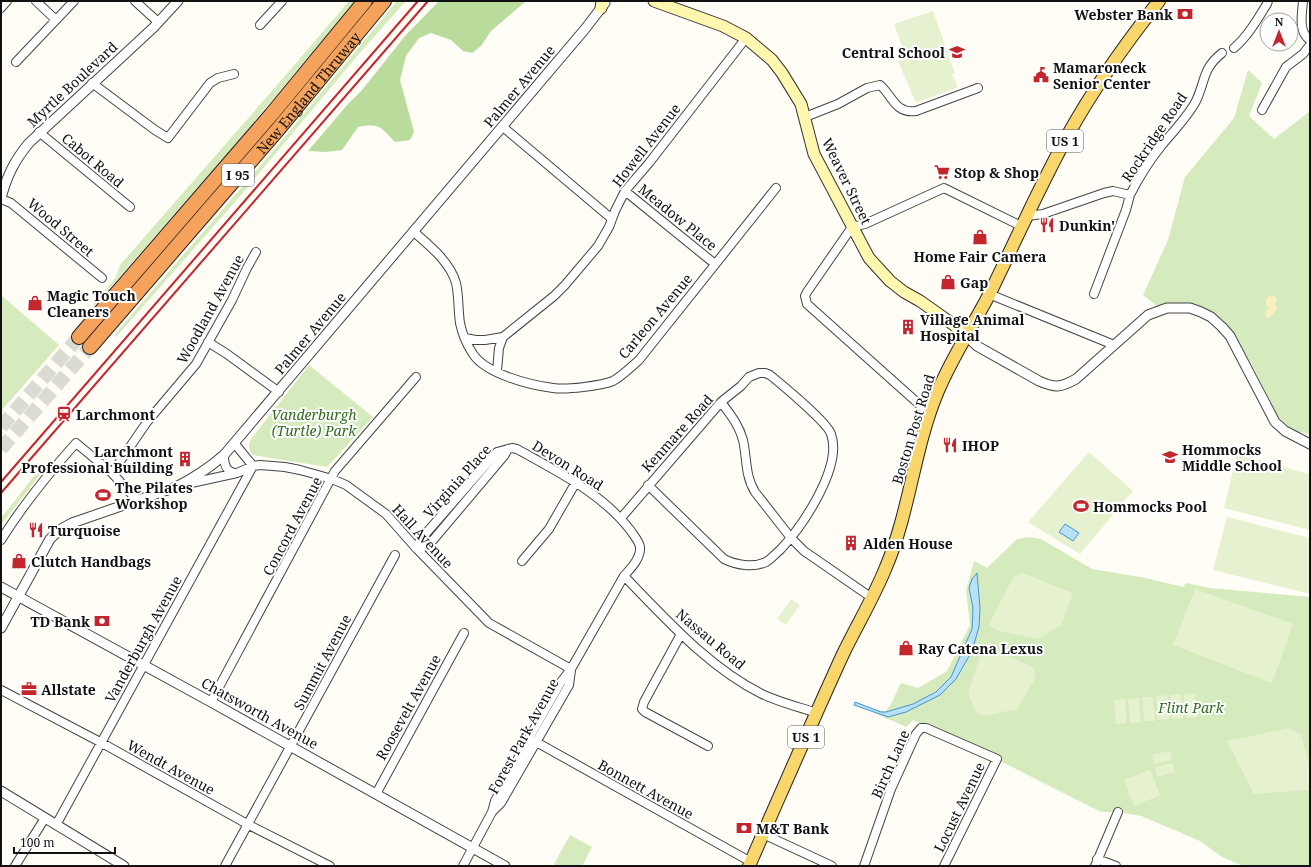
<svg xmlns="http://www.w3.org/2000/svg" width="1311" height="867" font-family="'Noto Serif',serif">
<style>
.green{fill:#d5ebbd}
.forest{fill:#b9dc9c}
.sand{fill:#fbeec1}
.pitch{fill:#e6f2cf}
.water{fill:#b9e0f7;stroke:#3f96cf}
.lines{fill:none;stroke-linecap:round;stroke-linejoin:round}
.motorway-tunnel{stroke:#dbdad3;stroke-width:14;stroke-dasharray:14 7;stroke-linecap:butt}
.minor-casing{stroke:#444;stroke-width:10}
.tertiary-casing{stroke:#444;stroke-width:11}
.secondary-casing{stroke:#333;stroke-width:13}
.primary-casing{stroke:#222;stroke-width:14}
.motorway-casing{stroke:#222;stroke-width:16}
.minor{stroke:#fff;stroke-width:8}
.tertiary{stroke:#fff;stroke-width:9}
.secondary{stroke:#fff6b0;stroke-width:11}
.primary{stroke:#f9d66b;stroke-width:12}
.motorway{stroke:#f5a25d;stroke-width:14}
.rail{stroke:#c4262e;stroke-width:2}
.labels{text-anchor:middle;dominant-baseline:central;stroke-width:4;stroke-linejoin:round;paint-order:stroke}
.shield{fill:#fff;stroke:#585858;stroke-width:1}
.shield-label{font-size:13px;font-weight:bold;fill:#111}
.poi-label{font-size:14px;font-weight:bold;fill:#111;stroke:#fff;text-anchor:start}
.street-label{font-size:14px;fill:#111;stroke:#fff}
.park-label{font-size:14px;font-style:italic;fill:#2f6b1f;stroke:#fff}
</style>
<rect width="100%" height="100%" fill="#fffdf5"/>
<path class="green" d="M349,1H355L236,143L94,306L93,305L116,277L120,265L272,91Z
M397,1H406L358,55L235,202L117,336L114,335L273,151Z
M1248,70L1262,83L1249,116L1274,139L1310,111V434L1298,432L1289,427L1278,416L1251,363L1232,332L1213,313L1191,305L1158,307L1143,295L1168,240L1185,177L1234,118Z
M1,295L59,345L1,411Z
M309,365L373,417L327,467L253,455C248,450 248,445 251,439Z
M39,470L42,472L1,525V518Z
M1029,537L1041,539L1092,569L1146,578L1183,587L1186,583L1210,588L1310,597V866H1243L1222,857L1200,841L1141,816L1118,812H1101L998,760L913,720L906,727L866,709L886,716L894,715L940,695L956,679L980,608L977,573L969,588L973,608L972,629L951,677L936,692L913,704L886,712H881L874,709L882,711H886L891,704L901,683L918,688L947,671L970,625L966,591L974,561L987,568L1017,539Z
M570,835L592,847L582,866H553Z"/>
<path class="forest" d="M439,1H526L491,31L481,46L472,53L463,51L451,40L431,33L419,38L406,56L400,80L414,132L410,140L395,142C380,127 381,123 358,127L342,150L326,152L308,151L348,104L362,90L405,36Z"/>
<path class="sand" d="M1269,296H1275L1277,301L1274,304L1277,306V309L1269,318L1266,317L1265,311L1271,308L1267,307L1266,304V299Z"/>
<path class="pitch" d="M933,11L955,73L952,74L958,87L916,103L898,61L906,57L894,24Z
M1089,452L1133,491L1080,554L1028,522Z
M1237,455L1310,474V530L1224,508Z
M1227,517L1310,538V594L1213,570Z
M1023,573L1073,593L1062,624L1038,639L996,630L989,624L1014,576Z
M1195,589L1293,624L1272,683L1173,645Z
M791,599L800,605L786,625L777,619Z
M981,653L1009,656L1034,668L1035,679L1017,709L983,716L975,710L968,693Z
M1195,693L1197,717L1186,718L1184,694Z
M1181,694L1183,718L1172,719L1170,695Z
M1167,695L1169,719L1158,720L1156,696Z
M1142,697H1153L1155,721H1144Z
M1139,698L1141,722L1130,723L1128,699Z
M1125,699L1127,723L1116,724L1114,700Z
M1289,728L1301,734L1310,768V790L1254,794L1227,741Z
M1170,751L1172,760L1154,764L1152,755Z
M1173,763L1175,772L1157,777L1155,767Z
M1150,770L1160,795L1134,806L1124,780Z"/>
<path class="water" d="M1065,524L1079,533L1073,541L1059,532Z
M977,573L980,608L979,627L972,651L956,679L940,695L906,712L888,717L854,705L855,702L881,712H886L913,704L936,692L951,677L972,629L973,608L969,588L972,579Z"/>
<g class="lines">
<path class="motorway-tunnel" d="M1,427L79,337
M1,449L90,347"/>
<defs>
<path id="minor" d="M36,1L56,20
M135,1L158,22
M1303,1C1302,14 1298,32 1310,40
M1,8L7,1
M260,25L282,1
M1234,48C1248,36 1257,20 1267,4L1268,1
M16,62L74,1
M92,83L155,130L168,138L210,83L218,78L234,74
M1262,110L1286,67L1303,54L1310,45
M805,117L838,104L867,88L880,85C892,95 895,114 916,111L978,88
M503,127L612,219
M39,132L130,207
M625,191L715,264
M1,199L11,203L102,278
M1027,216L1043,214L1104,193L1113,191L1130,195C1139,177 1150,160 1162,145C1172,133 1189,115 1196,101C1206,80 1202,69 1222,53
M414,232C430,246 450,262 456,283C459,296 458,310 460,323C462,333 467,345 473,354C486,374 530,385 553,388C566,390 600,386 613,381C622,376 631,367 639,360L776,188
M989,294L1114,345
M1094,294L1126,210L1130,195
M465,338L476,340H485L503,337L554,296L565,285L598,246L609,227L615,211L625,191L649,163L746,38
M208,342L227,354L279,392
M497,371L499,348L503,337
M721,402C730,414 739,425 743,440C747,458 745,476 755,492L791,538L804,551L872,598
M930,414L807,304L805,296L807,292L852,227L865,224L944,188L1021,226
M235,444L253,466
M224,455C224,465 226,472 236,473
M112,473L147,422L196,364L232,300L247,268L256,252
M182,485L237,473L253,466L260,465L285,467L300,470L332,479L346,485L386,514L416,548L489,623L571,669
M621,518L721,402L741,386L749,377L759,373H765L770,375C781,384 828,423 831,434C843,467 802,527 780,550C775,554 771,559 766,562C753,568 736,565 724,559L648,485
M1,540C23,505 48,474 76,443L112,473L137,500
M416,548L421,539L497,452L512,448L517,449C558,472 602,493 631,531C634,536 639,541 640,547C641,558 631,568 624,576L571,669L561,682L529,738L495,801L492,812L463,866
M416,548L428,546L504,456L508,449
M522,561L549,529L576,482
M624,576C666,619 708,667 762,694C779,702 799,707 817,713
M681,634L644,702L642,709L645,712L708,746
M1,690L102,743L249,825L330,866
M211,702L335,471L416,377
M529,738L751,862
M376,794L464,633
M493,811L501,803L569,685L571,670
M56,825L253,466
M763,834L832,866
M1097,859L1116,866
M15,866L45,818
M225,866L395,555
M864,866L891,789L916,734L921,728H926L997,759L944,866
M1095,866L1118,812"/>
<path id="tertiary" d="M1,198C7,176 14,161 29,143L153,28L178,1
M966,336L977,346L1039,381C1055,388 1060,388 1076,379L1148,315L1167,308H1190L1201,312L1211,317L1222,327L1230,336L1275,422L1285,431L1310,444
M1,587L211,702L505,866
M1,628L50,539L61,529L72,523L176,487C194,478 209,468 224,455L585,29L605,3
M1,791L124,866"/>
<path id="secondary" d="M654,1L723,26L746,38L772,60L782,73L801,104L814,154L869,258L890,281L904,292L920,301L954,325L966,336
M601,8L602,1"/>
<path id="primary" d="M749,866C780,795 811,724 843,654C857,625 874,597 886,567C910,511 914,447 938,391C952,357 973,326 990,293C1016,240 1040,185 1069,133C1095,86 1126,43 1159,1"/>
<g id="motorway">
<path d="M79,337L271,115L365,1"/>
<path id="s1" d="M90,347L279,128L384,1"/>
</g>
</defs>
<use href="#minor" class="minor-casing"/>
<use href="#tertiary" class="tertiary-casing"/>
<use href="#secondary" class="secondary-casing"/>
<use href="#primary" class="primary-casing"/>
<use href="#motorway" class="motorway-casing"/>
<use href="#minor" class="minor"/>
<use href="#tertiary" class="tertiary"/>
<use href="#secondary" class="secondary"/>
<use href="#primary" class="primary"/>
<use href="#motorway" class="motorway"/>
<path class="rail" d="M1,482L418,1
M1,493L428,1"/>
</g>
<defs>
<symbol id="bank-bare" viewBox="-9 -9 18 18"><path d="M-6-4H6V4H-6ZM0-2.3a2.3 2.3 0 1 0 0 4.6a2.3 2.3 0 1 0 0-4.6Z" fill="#c4262e" stroke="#fff" stroke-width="2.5" paint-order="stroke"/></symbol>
<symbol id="school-bare" viewBox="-9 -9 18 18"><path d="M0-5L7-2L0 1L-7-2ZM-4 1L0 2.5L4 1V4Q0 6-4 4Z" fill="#c4262e" stroke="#fff" stroke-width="2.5" paint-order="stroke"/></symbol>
<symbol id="civic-bare" viewBox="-9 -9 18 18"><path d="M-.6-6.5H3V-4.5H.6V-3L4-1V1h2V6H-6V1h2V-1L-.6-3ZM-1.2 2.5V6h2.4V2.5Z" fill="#c4262e" stroke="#fff" stroke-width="2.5" paint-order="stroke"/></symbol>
<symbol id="supermarket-bare" viewBox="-9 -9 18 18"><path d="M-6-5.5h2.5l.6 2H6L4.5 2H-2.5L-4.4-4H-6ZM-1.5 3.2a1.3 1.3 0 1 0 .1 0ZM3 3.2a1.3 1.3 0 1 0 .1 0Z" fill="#c4262e" stroke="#fff" stroke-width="2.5" paint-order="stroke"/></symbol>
<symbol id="restaurant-bare" viewBox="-9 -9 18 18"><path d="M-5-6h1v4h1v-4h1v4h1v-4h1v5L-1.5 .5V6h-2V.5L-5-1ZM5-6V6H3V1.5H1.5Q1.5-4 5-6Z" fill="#c4262e" stroke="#fff" stroke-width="2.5" paint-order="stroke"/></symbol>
<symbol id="shop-bare" viewBox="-9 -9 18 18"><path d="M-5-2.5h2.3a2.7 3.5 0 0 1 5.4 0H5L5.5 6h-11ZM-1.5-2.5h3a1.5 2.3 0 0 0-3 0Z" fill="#c4262e" stroke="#fff" stroke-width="2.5" paint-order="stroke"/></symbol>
<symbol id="building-bare" viewBox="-9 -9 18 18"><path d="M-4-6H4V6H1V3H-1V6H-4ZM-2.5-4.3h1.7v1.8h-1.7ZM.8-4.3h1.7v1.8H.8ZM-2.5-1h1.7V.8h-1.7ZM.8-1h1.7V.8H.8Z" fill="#c4262e" stroke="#fff" stroke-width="2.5" paint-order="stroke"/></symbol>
<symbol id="station-bare" viewBox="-9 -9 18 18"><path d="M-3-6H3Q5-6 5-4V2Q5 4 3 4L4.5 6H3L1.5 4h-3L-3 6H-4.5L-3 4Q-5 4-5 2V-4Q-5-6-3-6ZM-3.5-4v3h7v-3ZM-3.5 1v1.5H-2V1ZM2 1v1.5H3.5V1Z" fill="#c4262e" stroke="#fff" stroke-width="2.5" paint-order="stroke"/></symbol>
<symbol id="stadium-bare" viewBox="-9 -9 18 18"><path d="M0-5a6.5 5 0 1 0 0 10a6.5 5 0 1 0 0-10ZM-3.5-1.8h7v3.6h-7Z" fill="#c4262e" stroke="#fff" stroke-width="2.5" paint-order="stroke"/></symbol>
<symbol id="office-bare" viewBox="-9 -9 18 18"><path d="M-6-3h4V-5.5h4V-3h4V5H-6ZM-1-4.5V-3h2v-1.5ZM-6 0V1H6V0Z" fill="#c4262e" stroke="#fff" stroke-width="2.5" paint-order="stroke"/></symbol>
</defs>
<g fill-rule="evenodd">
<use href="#bank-bare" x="1174" y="3" width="22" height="22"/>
<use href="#school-bare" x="946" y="41" width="22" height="22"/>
<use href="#civic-bare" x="1030" y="64" width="22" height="22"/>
<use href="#supermarket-bare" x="931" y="161" width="22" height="22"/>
<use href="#restaurant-bare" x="1036" y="214" width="22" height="22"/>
<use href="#shop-bare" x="969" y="226" width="22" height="22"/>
<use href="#shop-bare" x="937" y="271" width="22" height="22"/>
<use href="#shop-bare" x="24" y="292" width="22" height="22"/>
<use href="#building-bare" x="897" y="316" width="22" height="22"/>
<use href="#station-bare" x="53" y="403" width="22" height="22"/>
<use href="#restaurant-bare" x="939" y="434" width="22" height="22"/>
<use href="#school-bare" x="1159" y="446" width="22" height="22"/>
<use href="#building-bare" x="174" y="448" width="22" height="22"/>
<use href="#stadium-bare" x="92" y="484" width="22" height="22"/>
<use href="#stadium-bare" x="1070" y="495" width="22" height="22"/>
<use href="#restaurant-bare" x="25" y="519" width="22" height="22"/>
<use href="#building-bare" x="840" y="532" width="22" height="22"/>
<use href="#shop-bare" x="8" y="550" width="22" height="22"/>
<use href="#bank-bare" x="91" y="610" width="22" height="22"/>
<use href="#shop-bare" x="895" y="637" width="22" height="22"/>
<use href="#office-bare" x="18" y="678" width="22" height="22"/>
<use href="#bank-bare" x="733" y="817" width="22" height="22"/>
</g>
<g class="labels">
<g class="shield">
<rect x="1047" y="130" width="36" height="22" rx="3"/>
<rect x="222" y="164" width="32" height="22" rx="3"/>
<rect x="788" y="726" width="36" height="22" rx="3"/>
</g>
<g class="shield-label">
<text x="1065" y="141">US 1</text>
<text x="238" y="175">I 95</text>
<text x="806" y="737">US 1</text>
</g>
<g class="poi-label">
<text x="1173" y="14" text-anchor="end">Webster Bank</text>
<text x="945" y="52" text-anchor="end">Central School</text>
<text x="1053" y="67">Mamaroneck<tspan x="1053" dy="16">Senior Center</tspan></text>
<text x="954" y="172">Stop &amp; Shop</text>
<text x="1059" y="225">Dunkin'</text>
<text x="980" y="256" text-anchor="middle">Home Fair Camera</text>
<text x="960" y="282">Gap</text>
<text x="47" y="295">Magic Touch<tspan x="47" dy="16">Cleaners</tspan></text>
<text x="920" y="319">Village Animal<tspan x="920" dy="16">Hospital</tspan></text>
<text x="76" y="414">Larchmont</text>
<text x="962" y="445">IHOP</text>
<text x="1182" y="449">Hommocks<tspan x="1182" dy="16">Middle School</tspan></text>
<text x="173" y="451" text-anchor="end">Larchmont<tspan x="173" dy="16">Professional Building</tspan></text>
<text x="115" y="487">The Pilates<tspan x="115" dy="16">Workshop</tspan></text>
<text x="1093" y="506">Hommocks Pool</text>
<text x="48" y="530">Turquoise</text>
<text x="863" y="543">Alden House</text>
<text x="31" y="561">Clutch Handbags</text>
<text x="90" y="621" text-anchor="end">TD Bank</text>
<text x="918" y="648">Ray Catena Lexus</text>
<text x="41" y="689">Allstate</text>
<text x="756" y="828">M&amp;T Bank</text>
</g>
<g class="street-label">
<text transform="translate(72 84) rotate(-43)">Myrtle Boulevard</text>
<text transform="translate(519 86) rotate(-50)">Palmer Avenue</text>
<text stroke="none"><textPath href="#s1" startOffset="335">New England Thruway</textPath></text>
<text transform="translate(1154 137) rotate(-56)">Rockridge Road</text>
<text transform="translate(646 145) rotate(-52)">Howell Avenue</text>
<text transform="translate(93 160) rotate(40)">Cabot Road</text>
<text transform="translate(847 181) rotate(64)">Weaver Street</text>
<text transform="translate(678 217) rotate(39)">Meadow Place</text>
<text transform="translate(61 227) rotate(40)">Wood Street</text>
<text transform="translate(210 309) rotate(-61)">Woodland Avenue</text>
<text transform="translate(655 316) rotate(-50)">Carleon Avenue</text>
<text transform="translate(310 333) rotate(-50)">Palmer Avenue</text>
<text transform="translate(913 429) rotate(-73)">Boston Post Road</text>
<text transform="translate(677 433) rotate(-48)">Kenmare Road</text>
<text transform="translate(568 465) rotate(32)">Devon Road</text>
<text transform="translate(457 481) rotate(-48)">Virginia Place</text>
<text transform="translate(292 526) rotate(-62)">Concord Avenue</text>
<text transform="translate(423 536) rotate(47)">Hall Avenue</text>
<text transform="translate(143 639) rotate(-61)">Vanderburgh Avenue</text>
<text transform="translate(711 639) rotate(40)">Nassau Road</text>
<text transform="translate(322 662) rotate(-62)">Summit Avenue</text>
<text transform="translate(408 707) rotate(-61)">Roosevelt Avenue</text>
<text transform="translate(260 713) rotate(29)">Chatsworth Avenue</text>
<text transform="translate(523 736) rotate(-61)">Forest Park Avenue</text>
<text transform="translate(890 764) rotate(-66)">Birch Lane</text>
<text transform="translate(171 767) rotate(29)">Wendt Avenue</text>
<text transform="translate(646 789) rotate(29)">Bonnett Avenue</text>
<text transform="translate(959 807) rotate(-64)">Locust Avenue</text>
</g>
<g class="park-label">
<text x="314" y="414">Vanderburgh<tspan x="314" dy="16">(Turtle) Park</tspan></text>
<text x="1191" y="707">Flint Park</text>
</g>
</g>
<rect width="1311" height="867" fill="none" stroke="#111111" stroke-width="4"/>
<g transform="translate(1279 32)"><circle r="19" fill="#ffffff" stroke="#a0a0a0"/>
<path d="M0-3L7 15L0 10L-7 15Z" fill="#c4262e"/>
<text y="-6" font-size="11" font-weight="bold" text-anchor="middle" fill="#111111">N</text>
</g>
<path d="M14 847v6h101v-6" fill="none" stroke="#111111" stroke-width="2"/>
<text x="20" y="847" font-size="12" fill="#111111" stroke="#ffffff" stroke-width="3" paint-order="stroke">100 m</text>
</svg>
